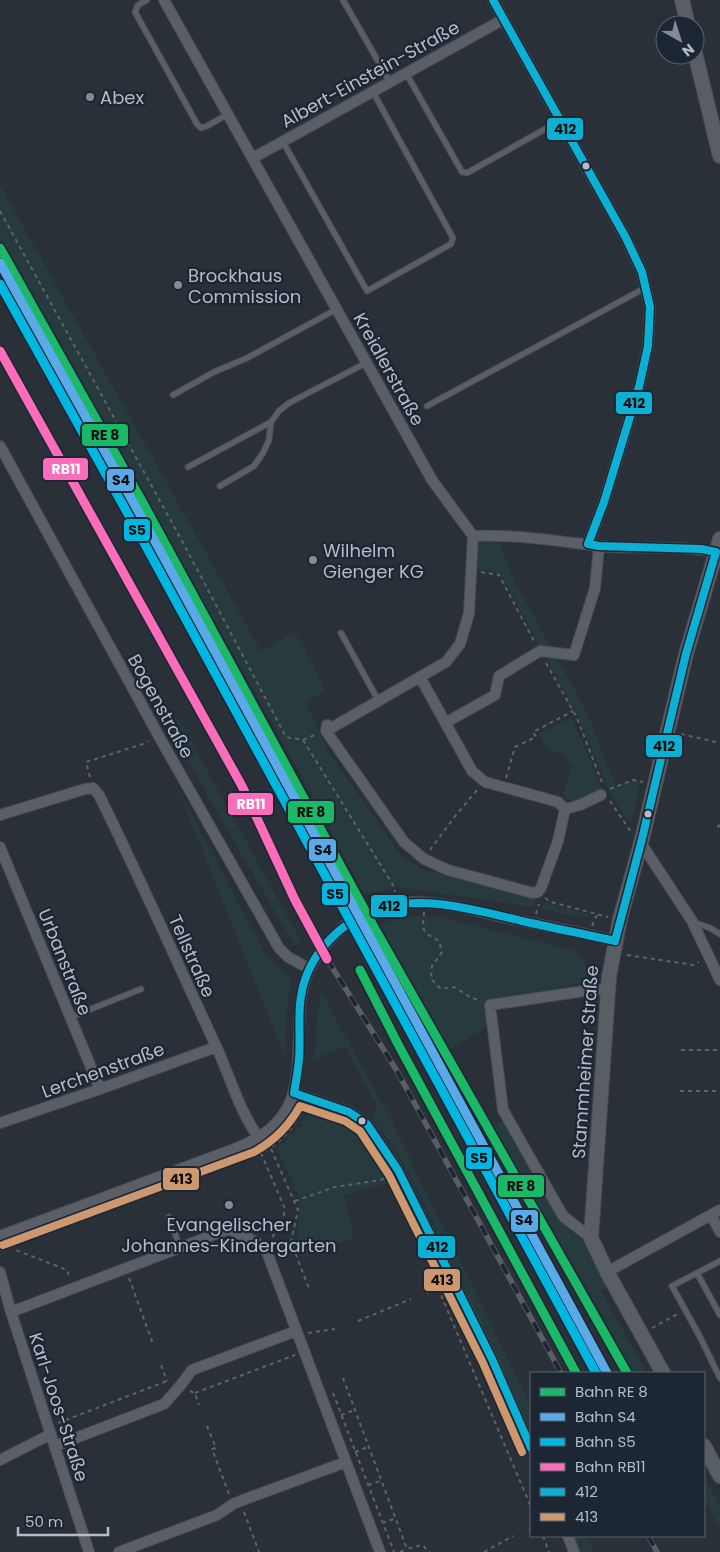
<svg xmlns="http://www.w3.org/2000/svg" width="720" height="1552" font-family="Poppins,sans-serif">
<style>
.green{fill:#273a3e}
.lines{fill:none;stroke-linecap:round;stroke-linejoin:round}
.service-casing{stroke:#484c53;stroke-width:7}
.minor-casing{stroke:#484c53;stroke-width:12}
.secondary-casing{stroke:#484c53;stroke-width:16}
.path{stroke:#5d636a;stroke-width:2;stroke-dasharray:4 4;stroke-linecap:butt}
.service{stroke:#5a5e66;stroke-width:5}
.minor{stroke:#5a5e66;stroke-width:10}
.secondary{stroke:#595d64;stroke-width:14}
.rail-casing{stroke:#595d64;stroke-width:5.5}
.rail{stroke:#1d2633;stroke-width:4;stroke-dasharray:11;stroke-linecap:butt}
.bus-1-casing{stroke:#1d2633;stroke-width:11}
.bus-2-casing{stroke:#1d2633;stroke-width:11}
.bus-1{stroke:#0dafd3;stroke-width:8}
.bus-2{stroke:#cd976f;stroke-width:8}
.rail-1-casing{stroke:#1d2633;stroke-width:12}
.rail-2-casing{stroke:#1d2633;stroke-width:12}
.rail-3-casing{stroke:#1d2633;stroke-width:12}
.rail-4-casing{stroke:#1d2633;stroke-width:12}
.rail-1{stroke:#1ab867;stroke-width:9}
.rail-2{stroke:#5aa9e9;stroke-width:9}
.rail-3{stroke:#00b7e1;stroke-width:9}
.rail-4{stroke:#fb6dba;stroke-width:9}
.poi-dot{fill:#848b96;stroke:#1d2633;stroke-width:2}
.bus-dot{fill:#b4bcc9;stroke:#1d2633;stroke-width:2}
.labels{text-anchor:middle;dominant-baseline:central;stroke-width:4.5;stroke-linejoin:round;paint-order:stroke}
.street-label{font-size:18px;fill:#b4bcc9;stroke:#1d2633}
.poi-label{font-size:18px;fill:#b4bcc9;stroke:#1d2633;text-anchor:start}
.line-badge{stroke:#1d2633;stroke-width:2}
.badge-label{font-size:14px;text-anchor:middle;font-weight:bold;fill:#fff}
.pale-badge-label{font-size:14px;text-anchor:middle;font-weight:bold;fill:#111}
</style>
<rect width="100%" height="100%" fill="#2a3038"/>
<path class="green" d="M0,185L261,651L295,632L326,691L306,702L328,751L401,856L424,870L536,899L533,907L397,887L364,894L307,786L0,236Z
M478,542H499L514,581L587,712L611,774L617,785L633,779L640,781L631,826L610,793L578,717L501,574L476,569Z
M178,717L302,943L294,945L164,720Z
M572,718L603,791L578,802L562,798L572,766L563,753L547,749L538,734Z
M175,782L266,956L291,977L286,1017L285,1057Z
M543,902L591,915L585,918L541,909Z
M407,916L438,917L574,951L584,961L590,981L490,1003L488,1025L450,1050L380,925Z
M321,990L340,1027L387,1111L531,1406V1437C504,1374 475,1312 446,1250C424,1204 405,1157 372,1118L377,1105L344,1046L314,1060L317,1022Z
M308,1112L351,1126L388,1183L344,1195L354,1237L302,1259L297,1239L300,1199L277,1148L297,1131Z
M505,1120L560,1218L584,1243L606,1287L601,1291L647,1373H634L581,1279L492,1127Z
M704,1476L720,1505V1529L704,1499Z
M573,1536H587L593,1552H579Z"/>
<g class="lines">
<defs>
<path id="service" d="M147,0L138,5L135,12L197,124L201,128L207,126L228,114
M343,0L390,82
M406,73L462,172L467,173L561,120
M283,142L367,291L451,244L453,238L373,92
M173,395L214,372L247,358L337,309
M427,406L645,288
M188,467L271,422
M220,486L254,466L263,453L269,440L271,422L279,411L289,403L366,363
M341,633L378,700
M693,922L710,928L720,934
M71,1017L141,989
M169,1217L180,1247
M720,1261L672,1286L699,1335L720,1378
M697,1273L720,1315"/>
<path id="minor" d="M164,0L432,480L473,536C515,534 557,541 598,546C639,550 680,544 720,553
M493,0L626,238L642,272L650,307L648,346L639,387L604,502L588,544
M253,158L504,19
M0,446L161,740L279,948L288,957L310,969
M420,677L472,771L485,782L558,802L565,809L580,805L601,795
M445,723L495,695L499,676L540,651L574,655L595,588L599,546
M327,725L326,731L446,662L460,644L469,613L473,536
M326,731L404,842L424,859L448,870L533,893L538,892L541,888L558,841L565,809
M0,815L85,789L93,788L99,795C140,878 177,962 216,1046C230,1076 239,1111 259,1138
M641,843L692,921L720,980
M0,847L100,1089
M294,1093L349,1112L367,1124L398,1170L492,1359L531,1448
M0,1123L100,1089L216,1047
M711,1215L720,1232
M0,1236L234,1149C296,1125 298,1091 299,1031C300,1018 299,1005 302,993C306,969 321,948 338,932C354,916 376,906 398,903C434,899 469,909 503,917C540,925 578,932 615,941
M591,1238L563,1216L503,1110L490,1005L591,990L608,989
M0,1272L11,1312L89,1552
M607,1272L720,1210
M11,1312L229,1229L254,1241L266,1250L380,1552
M55,1446L164,1404L180,1386L192,1370L296,1331
M0,1460L51,1434
M568,1536L574,1552
M119,1552L217,1515L233,1504L243,1500L346,1462"/>
<path id="secondary" d="M682,0L688,25
M695,53L720,156
M663,1373L607,1272L591,1238L609,977L620,919L642,839L686,654L720,539
M704,1446L720,1476"/>
</defs>
<use href="#service" class="service-casing"/>
<use href="#minor" class="minor-casing"/>
<use href="#secondary" class="secondary-casing"/>
<path class="path" d="M0,211L181,539L286,737L303,740L317,734
M481,572L499,575L534,641
M546,663L577,718L603,785
M681,734L720,743
M303,740L393,885L395,892
M90,777L86,762L143,744L148,741
M506,778L515,747L536,737L533,732L573,711
M610,789L633,780L643,782
M610,801L631,832
M720,825L718,826L720,830
M430,850L456,815L478,789
M545,898L551,902L608,917
M424,912C422,931 422,932 439,941L442,952L432,966L431,979L441,989L454,987L470,997L481,1001
M536,914L539,904
M592,926L597,915
M627,955L694,965L699,962
M681,1050H720
M680,1091H720
M271,1149L298,1210L291,1242L310,1291
M261,1153L285,1209L284,1215L271,1240
M295,1201L335,1187L381,1180L388,1176
M55,1227L57,1228L261,1153C282,1142 293,1129 304,1108
M13,1243L16,1250L67,1270L70,1278
M279,1254L282,1243L291,1242
M129,1278L153,1344
M438,1288L531,1507
M427,1293L443,1286
M358,1321L411,1299
M652,1328L679,1313
M308,1333L335,1329
M161,1365L167,1381
M343,1378L407,1549L422,1545L430,1552
M190,1391L195,1393L199,1405
M195,1393L295,1355
M333,1393L394,1552
M341,1415L355,1410
M58,1423L167,1381
M207,1426L216,1448L212,1449L229,1494
M355,1452L368,1447
M368,1485L380,1481
M244,1512L259,1552
M382,1523L394,1519
M529,1530L531,1529
M543,1536L549,1552
M400,1552L407,1549
M484,1552L513,1536"/>
<use href="#service" class="service"/>
<use href="#minor" class="minor"/>
<use href="#secondary" class="secondary"/>
<defs>
<path id="rail" d="M327,959L397,1071L561,1373
M648,1536L657,1552"/>
</defs>
<use href="#rail" class="rail-casing"/>
<use href="#rail" class="rail"/>
<defs>
<path id="bus-1" d="M493,0L626,238L642,272L650,307L648,346L639,387L604,502L588,544
M588,544L599,546L701,549L716,552
M615,941L642,839L686,654L716,552
M294,1093C296,1082 298,1070 299,1059C301,1033 296,1005 305,980C311,961 325,943 340,930C351,922 362,913 376,909C423,894 475,910 522,921C553,928 584,934 615,941
M294,1093L349,1112L367,1124L398,1170L492,1359L531,1448"/>
<path id="bus-2" d="M3,1245L254,1152C274,1141 289,1126 300,1106L345,1121L360,1131L389,1175L483,1363L522,1452"/>
</defs>
<use href="#bus-1" class="bus-1-casing"/>
<use href="#bus-2" class="bus-2-casing"/>
<use href="#bus-1" class="bus-1"/>
<use href="#bus-2" class="bus-2"/>
<defs>
<path id="rail-1" d="M0,248L143,503L375,929L627,1373
M360,970L399,1046L576,1373"/>
<path id="rail-2" d="M0,263L157,545L607,1373"/>
<path id="rail-3" d="M0,284L148,550L596,1373"/>
<path id="rail-4" d="M0,351L242,786L295,900L327,959"/>
</defs>
<use href="#rail-1" class="rail-1-casing"/>
<use href="#rail-2" class="rail-2-casing"/>
<use href="#rail-3" class="rail-3-casing"/>
<use href="#rail-4" class="rail-4-casing"/>
<use href="#rail-1" class="rail-1"/>
<use href="#rail-2" class="rail-2"/>
<use href="#rail-3" class="rail-3"/>
<use href="#rail-4" class="rail-4"/>
</g>
<g class="poi-dot">
<circle cx="90" cy="97" r="5"/>
<circle cx="178" cy="285" r="5"/>
<circle cx="313" cy="560" r="5"/>
<circle cx="229" cy="1205" r="5"/>
</g>
<g class="bus-dot">
<circle cx="586" cy="166" r="4.5"/>
<circle cx="648" cy="814" r="4.5"/>
<circle cx="362" cy="1121" r="4.5"/>
</g>
<g class="labels">
<g class="street-label">
<text transform="translate(370 74) rotate(-29)">Albert-Einstein-Straße</text>
<text transform="translate(389 369) rotate(61)">Kreidlerstraße</text>
<text transform="translate(161 706) rotate(61)">Bogenstraße</text>
<text transform="translate(192 956) rotate(66)">Tellstraße</text>
<text transform="translate(65 962) rotate(68)">Urbanstraße</text>
<text transform="translate(585 1062) rotate(-86)">Stammheimer Straße</text>
<text transform="translate(103 1070) rotate(-20)">Lerchenstraße</text>
<text transform="translate(59 1407) rotate(72)">Karl-Joos-Straße</text>
</g>
<g class="poi-label">
<text x="100" y="97">Abex</text>
<text x="188" y="275">Brockhaus<tspan x="188" dy="21">Commission</tspan></text>
<text x="323" y="550">Wilhelm<tspan x="323" dy="21">Gienger KG</tspan></text>
<text x="229" y="1224" text-anchor="middle">Evangelischer<tspan x="229" dy="21">Johannes-Kindergarten</tspan></text>
</g>
</g>
<g class="line-badge">
<rect x="546" y="117" width="38" height="24" rx="5" fill="#0dafd3"/>
<rect x="615" y="391" width="38" height="24" rx="5" fill="#0dafd3"/>
<rect x="81" y="423" width="48" height="24" rx="5" fill="#1ab867"/>
<rect x="42" y="457" width="47" height="24" rx="5" fill="#fb6dba"/>
<rect x="106" y="468" width="29" height="24" rx="5" fill="#5aa9e9"/>
<rect x="123" y="518" width="28" height="24" rx="5" fill="#00b7e1"/>
<rect x="645" y="734" width="38" height="24" rx="5" fill="#0dafd3"/>
<rect x="227" y="792" width="47" height="24" rx="5" fill="#fb6dba"/>
<rect x="287" y="800" width="48" height="24" rx="5" fill="#1ab867"/>
<rect x="308" y="838" width="29" height="24" rx="5" fill="#5aa9e9"/>
<rect x="321" y="882" width="28" height="24" rx="5" fill="#00b7e1"/>
<rect x="370" y="894" width="38" height="24" rx="5" fill="#0dafd3"/>
<rect x="465" y="1146" width="28" height="24" rx="5" fill="#00b7e1"/>
<rect x="162" y="1167" width="38" height="24" rx="5" fill="#cd976f"/>
<rect x="497" y="1174" width="48" height="24" rx="5" fill="#1ab867"/>
<rect x="510" y="1209" width="29" height="24" rx="5" fill="#5aa9e9"/>
<rect x="417" y="1235" width="39" height="24" rx="5" fill="#0dafd3"/>
<rect x="423" y="1268" width="38" height="24" rx="5" fill="#cd976f"/>
</g>
<g class="badge-label">
<text x="66" y="474">RB11</text>
<text x="251" y="809">RB11</text>
</g>
<g class="pale-badge-label">
<text x="565" y="134">412</text>
<text x="634" y="408">412</text>
<text x="105" y="440">RE 8</text>
<text x="121" y="485">S4</text>
<text x="137" y="535">S5</text>
<text x="664" y="751">412</text>
<text x="311" y="817">RE 8</text>
<text x="323" y="855">S4</text>
<text x="335" y="899">S5</text>
<text x="389" y="911">412</text>
<text x="479" y="1163">S5</text>
<text x="181" y="1184">413</text>
<text x="521" y="1191">RE 8</text>
<text x="524" y="1225">S4</text>
<text x="437" y="1252">412</text>
<text x="442" y="1285">413</text>
</g>
<rect x="530" y="1372" width="175" height="165" fill="#1d2633" stroke="#59626f"/>
<rect x="540" y="1388" width="25" height="8" fill="#1ab867" stroke="#59626f"/>
<text x="575" y="1397" font-size="15" fill="#b4bcc9">Bahn RE 8</text>
<rect x="540" y="1413" width="25" height="8" fill="#5aa9e9" stroke="#59626f"/>
<text x="575" y="1422" font-size="15" fill="#b4bcc9">Bahn S4</text>
<rect x="540" y="1438" width="25" height="8" fill="#00b7e1" stroke="#59626f"/>
<text x="575" y="1447" font-size="15" fill="#b4bcc9">Bahn S5</text>
<rect x="540" y="1463" width="25" height="8" fill="#fb6dba" stroke="#59626f"/>
<text x="575" y="1472" font-size="15" fill="#b4bcc9">Bahn RB11</text>
<rect x="540" y="1488" width="25" height="8" fill="#0dafd3" stroke="#59626f"/>
<text x="575" y="1497" font-size="15" fill="#b4bcc9">412</text>
<rect x="540" y="1513" width="25" height="8" fill="#cd976f" stroke="#59626f"/>
<text x="575" y="1522" font-size="15" fill="#b4bcc9">413</text>
<g transform="translate(680 40) rotate(141)"><circle r="24" fill="#1d2633" stroke="#59626f"/>
<path d="M0-4L9 19L0 12L-9 19Z" fill="#848b96"/>
<text y="-8" font-size="14" font-weight="bold" text-anchor="middle" fill="#b4bcc9">N</text>
</g>
<path d="M18 1527v8h90v-8" fill="none" stroke="#b4bcc9" stroke-width="2.5"/>
<text x="25" y="1527" font-size="15" fill="#b4bcc9" stroke="#1d2633" stroke-width="4" paint-order="stroke">50 m</text>
</svg>
